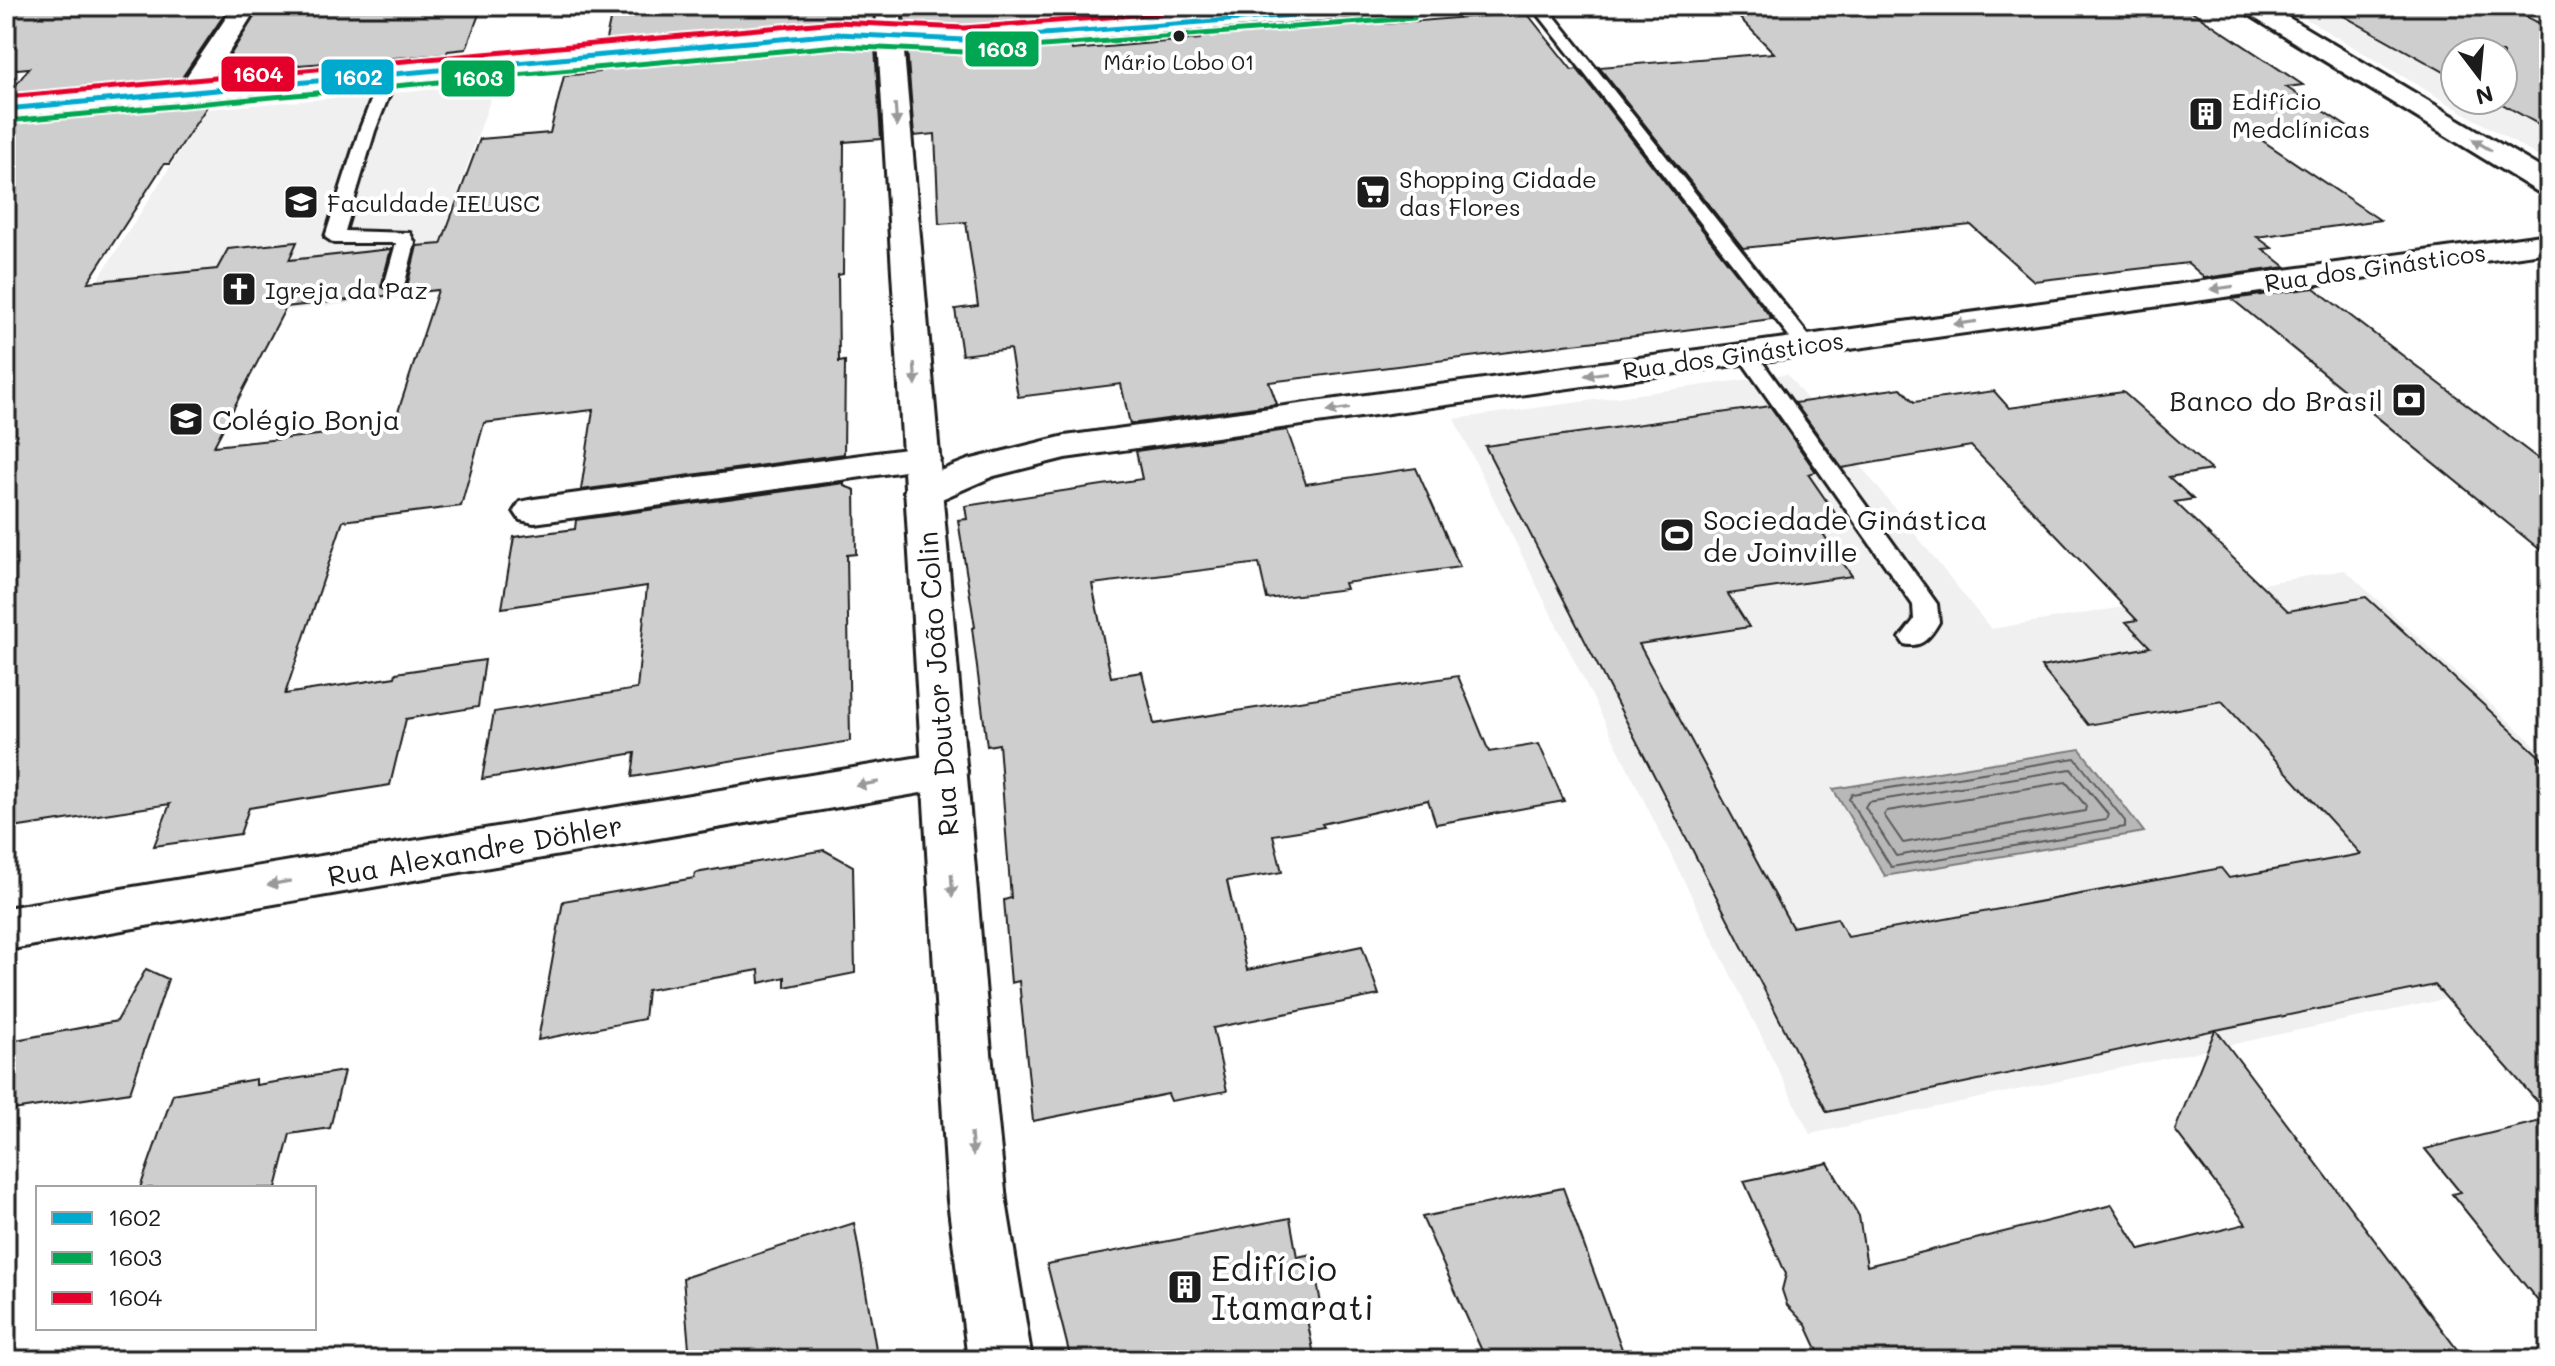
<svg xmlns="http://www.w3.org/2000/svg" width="2555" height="1366" font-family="Mali,sans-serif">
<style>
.built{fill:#f0f0f0;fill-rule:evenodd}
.water{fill:#b8b8b8;stroke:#7a7a7a;stroke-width:2}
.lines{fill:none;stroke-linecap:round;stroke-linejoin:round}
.shore{stroke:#5a5a5a;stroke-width:2}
.building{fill:#cecece;stroke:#1c1c1c;stroke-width:2;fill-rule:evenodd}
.lane-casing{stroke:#1c1c1c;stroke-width:6}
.street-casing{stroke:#1c1c1c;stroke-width:6}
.secondary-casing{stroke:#1c1c1c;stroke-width:6}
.primary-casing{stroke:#1c1c1c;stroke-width:6}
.lane{fill:#fff;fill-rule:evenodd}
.street{fill:#fff;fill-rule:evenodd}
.secondary{fill:#fff;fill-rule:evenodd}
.primary{fill:#fff;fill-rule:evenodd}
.bus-1-casing{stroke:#fff;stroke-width:9}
.bus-2-casing{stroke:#fff;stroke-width:9}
.bus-3-casing{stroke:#fff;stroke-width:9}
.bus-1{stroke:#00a9ce;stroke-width:5}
.bus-2{stroke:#00a651;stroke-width:5}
.bus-3{stroke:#e4002b;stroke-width:5}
.oneway{fill:#999}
.bus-dot{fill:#1c1c1c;stroke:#fff;stroke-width:3}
.labels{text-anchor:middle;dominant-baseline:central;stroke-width:8;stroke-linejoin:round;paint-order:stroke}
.far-bus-label{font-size:22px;fill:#1c1c1c;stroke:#fff}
.far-poi-label{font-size:24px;fill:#1c1c1c;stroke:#fff;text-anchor:start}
.far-street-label{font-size:24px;fill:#1c1c1c;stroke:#fff}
.poi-label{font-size:28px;fill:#1c1c1c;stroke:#fff;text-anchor:start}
.street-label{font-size:28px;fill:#1c1c1c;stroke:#fff}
.near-poi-label{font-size:34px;fill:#1c1c1c;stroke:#fff;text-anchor:start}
.line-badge{stroke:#fff;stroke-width:3}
.badge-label{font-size:22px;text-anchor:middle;font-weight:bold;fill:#fff}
</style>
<rect width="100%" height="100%" fill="#fff"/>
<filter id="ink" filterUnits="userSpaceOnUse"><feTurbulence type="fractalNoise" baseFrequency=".0125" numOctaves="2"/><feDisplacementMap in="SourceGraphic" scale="16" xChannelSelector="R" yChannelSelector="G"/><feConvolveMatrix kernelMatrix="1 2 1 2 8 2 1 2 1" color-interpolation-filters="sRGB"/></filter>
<g filter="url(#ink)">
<path class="built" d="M2284,6H2549V163ZM2455,52H2503V100H2455Z
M496,84L421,296L63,334L207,109Z
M1787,374L1991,629L2345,570L2549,758V977L1810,1134L1454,419Z"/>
<path class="water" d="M2080,749L2144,832L1885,876L1833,789Z"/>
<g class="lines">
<path class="shore" d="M2075,758L2125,821V827L1891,867L1849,799L1852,794Z
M2071,769L2108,814L2106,820L1896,856L1865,807L1868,802Z
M2066,782L2086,806L2085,811L1903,843L1884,815L1887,811Z"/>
</g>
<path class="building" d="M6,6H230L179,82L6,98L29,68L6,70Z
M261,6H482L466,49L448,51L446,54L232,70L226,78L215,79Z
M613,6H873L874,25L837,23L605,44Z
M903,6H1064L1067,21L964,29L905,26Z
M1728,6H1839L1843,11L1907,6H2184L2303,85L2286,87L2346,126L2254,135L2380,220L2257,237L2272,248L2263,249L2286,267L2205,278L2188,263L2034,281L1971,225L1743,248L1599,67L1774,53Z
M2326,6H2505L2549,28V130L2495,100H2503V52H2455V78Z
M1526,12L1572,70L1577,69L1772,319L1269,382L1277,404L1130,424L1121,384L1018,397L1010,349L962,355L955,309L978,306L966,222L939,224L935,134L914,136L907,48L964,51L1071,43L1072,50L1200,39L1198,33L1386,18V24Z
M837,45L875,47L881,139L844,142L843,274L838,275L839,362L845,361L844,454L581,490L593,410L484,423L461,506L343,521L285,694L395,677L396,673L485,660L478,707L406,719L390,785L249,808L240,834L154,846L170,804L6,829V120L210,102L169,164H164L88,282L217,269L228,249L297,242L289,260L391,249L381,287L396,295L407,287L417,246L441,244L480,139L550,133L564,76L599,72L600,66ZM438,290L393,427L214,446L286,307Z
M2314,288L2549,467V557L2232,299Z
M1901,388L1914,402L1994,391L2009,408L2123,392L2211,470L2169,477L2193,499L2175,502L2288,611L2366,597L2549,765V1115L2435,985L2216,1030L2465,1360H1822L1806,1325L1787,1305L1782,1290L1786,1274L1744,1181L1828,1163L1859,1216L1867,1266L2112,1205L2140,1250L2246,1224L2175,1130L2215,1030L1827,1112L1485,446L1770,406L1816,472L1808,474L1839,519L1815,522L1852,576L1728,594L1749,627L1639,644L1792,927L1837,918L1848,937L2221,868L2229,878L2361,854L2222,701L2088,725L2041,667L2150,647L2126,622L2137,620L1971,446L1842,468L1795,403Z
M1287,430L1306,484L1416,468L1460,567L1344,583L1346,589L1267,599L1259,563L1092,584L1111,677L1142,672L1154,724L1458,676L1489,752L1539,744L1564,801L1436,824L1428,800L1322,824L1324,827L1273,835L1282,872L1227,881L1247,970L1362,946L1379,995L1213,1028L1227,1091L1171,1101L1168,1094L1033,1121L1019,981L1011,983L1004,900L1011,898L999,744L987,746L972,628L975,627L958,520L967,519L965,506L1142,479L1136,451Z
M844,483V486L855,490L856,554L847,555L850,741L632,777L635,753L482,779L494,712L637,689L647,586L502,608L514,537L575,529L576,520Z
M824,850L853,866L855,973L785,987V977L760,983L759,970L647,990L644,1019L538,1040L563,901L694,878L696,873Z
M146,969L168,979L130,1092L6,1111V1065L16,1040L117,1021Z
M344,1071L330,1128L290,1134L276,1188H140L173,1094L256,1079V1085Z
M2549,1119V1315L2452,1194L2460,1192L2425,1149Z
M1563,1188L1626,1360H1486L1422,1217Z
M1290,1218L1297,1257L1312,1254L1322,1309L1306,1314L1315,1360H1071L1047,1264Z
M854,1223L878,1360H690L683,1278Z"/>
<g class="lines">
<defs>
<path id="lane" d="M1543,7L1548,8L1813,341L1816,345L1813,349H1799L1538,14L1536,11Z
M389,70L397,75L375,131L345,231L410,233L415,243L404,286L394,292L384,286L396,243H334L325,237L359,131L381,75Z
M1746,347L1753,349L1937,604L1939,622C1931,636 1922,649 1904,644L1900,638L1914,620L1913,605L1736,353Z"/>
<path id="street" d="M234,6H258L200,98H180L176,92Z
M921,447L934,451L940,459L934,467L534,523L520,520L514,511L520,502L534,499Z"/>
<path id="secondary" d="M1315,6H1425L1422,11L1413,13L964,48L837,42L6,117V101L837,26L964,32Z
M2549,234V252L1065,458L994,476L937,501L923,504L909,501L904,492L909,483L968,460L1065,436Z
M944,753L960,758L967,771L960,784L944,789L6,950V908Z"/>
<path id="primary" d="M876,6H900L991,1053L1006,1201L1032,1360H968L948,1201Z
M2240,6H2269L2549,173V195L2538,192L2243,11Z"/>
</defs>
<use href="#lane" class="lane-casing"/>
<use href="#street" class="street-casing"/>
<use href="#secondary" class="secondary-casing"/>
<use href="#primary" class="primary-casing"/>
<use href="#lane" class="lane"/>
<use href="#street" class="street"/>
<use href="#secondary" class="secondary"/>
<use href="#primary" class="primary"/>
<defs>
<path id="bus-1" d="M6,109L837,34L964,40L1413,6"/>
<path id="bus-2" d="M7,121L837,46L965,52L1414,18"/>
<path id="bus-3" d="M6,97L836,22L964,28L1254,6"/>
</defs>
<use href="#bus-1" class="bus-1-casing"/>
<use href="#bus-2" class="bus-2-casing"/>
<use href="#bus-3" class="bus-3-casing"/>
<use href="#bus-1" class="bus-1"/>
<use href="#bus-2" class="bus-2"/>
<use href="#bus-3" class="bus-3"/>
</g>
<defs><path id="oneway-solid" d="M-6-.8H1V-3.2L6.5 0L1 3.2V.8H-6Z" transform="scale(2)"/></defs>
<g class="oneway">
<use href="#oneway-solid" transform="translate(896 115) rotate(86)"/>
<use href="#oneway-solid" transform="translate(2482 145) rotate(-149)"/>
<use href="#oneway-solid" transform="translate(2222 288) rotate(172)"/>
<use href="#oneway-solid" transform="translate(1965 323) rotate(172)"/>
<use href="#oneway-solid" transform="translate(915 374) rotate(86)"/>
<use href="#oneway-solid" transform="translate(1596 374) rotate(172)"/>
<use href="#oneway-solid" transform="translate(1338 410) rotate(172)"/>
<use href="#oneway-solid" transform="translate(867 784) rotate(170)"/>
<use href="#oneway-solid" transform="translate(279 883) rotate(170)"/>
<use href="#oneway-solid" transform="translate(952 885) rotate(86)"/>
<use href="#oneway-solid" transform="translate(972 1144) rotate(85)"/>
</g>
</g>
<defs>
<symbol id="building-square" viewBox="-11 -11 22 22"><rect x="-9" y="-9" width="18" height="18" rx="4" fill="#1c1c1c" stroke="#fff"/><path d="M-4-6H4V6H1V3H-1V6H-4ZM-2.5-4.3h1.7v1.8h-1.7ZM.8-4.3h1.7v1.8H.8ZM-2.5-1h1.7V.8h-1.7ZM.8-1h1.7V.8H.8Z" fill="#fff"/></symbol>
<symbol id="supermarket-square" viewBox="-11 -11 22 22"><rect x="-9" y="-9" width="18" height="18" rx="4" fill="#1c1c1c" stroke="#fff"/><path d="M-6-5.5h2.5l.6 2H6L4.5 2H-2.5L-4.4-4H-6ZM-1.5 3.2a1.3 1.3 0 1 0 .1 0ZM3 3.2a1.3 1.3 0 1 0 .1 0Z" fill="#fff"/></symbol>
<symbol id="university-square" viewBox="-11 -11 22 22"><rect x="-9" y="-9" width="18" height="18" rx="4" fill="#1c1c1c" stroke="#fff"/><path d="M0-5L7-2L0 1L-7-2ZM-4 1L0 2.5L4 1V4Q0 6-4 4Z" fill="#fff"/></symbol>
<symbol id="church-square" viewBox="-11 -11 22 22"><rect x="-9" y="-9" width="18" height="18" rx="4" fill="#1c1c1c" stroke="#fff"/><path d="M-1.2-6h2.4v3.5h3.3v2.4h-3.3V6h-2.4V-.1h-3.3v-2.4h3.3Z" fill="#fff"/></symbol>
<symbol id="bank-square" viewBox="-11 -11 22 22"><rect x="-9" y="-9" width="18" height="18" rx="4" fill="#1c1c1c" stroke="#fff"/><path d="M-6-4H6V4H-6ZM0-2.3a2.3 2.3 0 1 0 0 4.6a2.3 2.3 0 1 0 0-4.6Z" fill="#fff"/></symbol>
<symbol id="school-square" viewBox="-11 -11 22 22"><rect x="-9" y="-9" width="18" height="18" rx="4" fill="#1c1c1c" stroke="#fff"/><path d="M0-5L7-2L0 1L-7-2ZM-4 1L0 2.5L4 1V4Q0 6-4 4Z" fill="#fff"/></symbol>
<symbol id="stadium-square" viewBox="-11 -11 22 22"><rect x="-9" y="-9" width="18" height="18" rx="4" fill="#1c1c1c" stroke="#fff"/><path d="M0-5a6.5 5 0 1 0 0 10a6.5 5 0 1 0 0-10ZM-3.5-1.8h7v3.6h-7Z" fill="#fff"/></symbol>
</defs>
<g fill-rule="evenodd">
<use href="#building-square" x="2186" y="94" width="40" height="40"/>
<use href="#supermarket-square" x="1353" y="172" width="40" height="40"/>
<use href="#university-square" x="281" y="182" width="40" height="40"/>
<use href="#church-square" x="219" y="269" width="40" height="40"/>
<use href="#bank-square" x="2389" y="380" width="40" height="40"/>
<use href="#school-square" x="166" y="399" width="40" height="40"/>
<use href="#stadium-square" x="1657" y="515" width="40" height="40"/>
<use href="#building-square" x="1165" y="1267" width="40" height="40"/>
</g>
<circle class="bus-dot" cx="1179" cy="36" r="7"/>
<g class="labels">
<g class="far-bus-label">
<text x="1179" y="61">Mário Lobo 01</text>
</g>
<g class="far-poi-label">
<text x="2232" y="100">Edifício<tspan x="2232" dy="28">Medclínicas</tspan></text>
<text x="1399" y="178">Shopping Cidade<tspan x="1399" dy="28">das Flores</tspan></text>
<text x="327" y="202">Faculdade IELUSC</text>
<text x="265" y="289">Igreja da Paz</text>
</g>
<g class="far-street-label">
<text transform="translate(2375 267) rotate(-8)">Rua dos Ginásticos</text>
<text transform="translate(1733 355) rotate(-8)">Rua dos Ginásticos</text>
</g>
<g class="poi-label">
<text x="2383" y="400" text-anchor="end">Banco do Brasil</text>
<text x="212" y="419">Colégio Bonja</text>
<text x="1703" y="519">Sociedade Ginástica<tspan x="1703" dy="32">de Joinville</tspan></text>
</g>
<g class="street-label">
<text transform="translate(937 684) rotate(-94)">Rua Doutor João Colin</text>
<text transform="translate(475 850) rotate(-10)">Rua Alexandre Döhler</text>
</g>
<g class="near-poi-label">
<text x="1211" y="1267">Edifício<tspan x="1211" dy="39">Itamarati</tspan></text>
</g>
</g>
<g class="line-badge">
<rect x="964" y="30" width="76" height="38" rx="8" fill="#00a651"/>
<rect x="220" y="55" width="76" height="38" rx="8" fill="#e4002b"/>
<rect x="320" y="58" width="75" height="38" rx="8" fill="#00a9ce"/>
<rect x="440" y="59" width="76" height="39" rx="8" fill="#00a651"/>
</g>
<g class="badge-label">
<text x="1002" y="57">1603</text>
<text x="258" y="82">1604</text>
<text x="358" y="85">1602</text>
<text x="478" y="86">1603</text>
</g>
<rect width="2555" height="1366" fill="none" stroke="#fff" stroke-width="32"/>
<rect x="16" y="16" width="2523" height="1334" fill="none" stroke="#1c1c1c" stroke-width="3" filter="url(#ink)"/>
<rect x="36" y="1186" width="280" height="144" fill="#ffffff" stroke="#a4a4a4" stroke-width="2"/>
<rect x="52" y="1212" width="40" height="12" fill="#00a9ce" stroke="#a4a4a4" stroke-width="2"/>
<text x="108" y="1226" font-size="24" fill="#1c1c1c">1602</text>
<rect x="52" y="1252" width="40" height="12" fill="#00a651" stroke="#a4a4a4" stroke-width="2"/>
<text x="108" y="1266" font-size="24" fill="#1c1c1c">1603</text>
<rect x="52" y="1292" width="40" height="12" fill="#e4002b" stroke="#a4a4a4" stroke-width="2"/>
<text x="108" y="1306" font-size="24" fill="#1c1c1c">1604</text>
<g transform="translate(2479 76) rotate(164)"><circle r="38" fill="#ffffff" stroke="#a4a4a4" stroke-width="2"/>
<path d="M0-6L14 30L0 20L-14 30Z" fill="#1c1c1c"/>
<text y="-12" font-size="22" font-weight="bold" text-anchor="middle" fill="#1c1c1c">N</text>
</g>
</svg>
